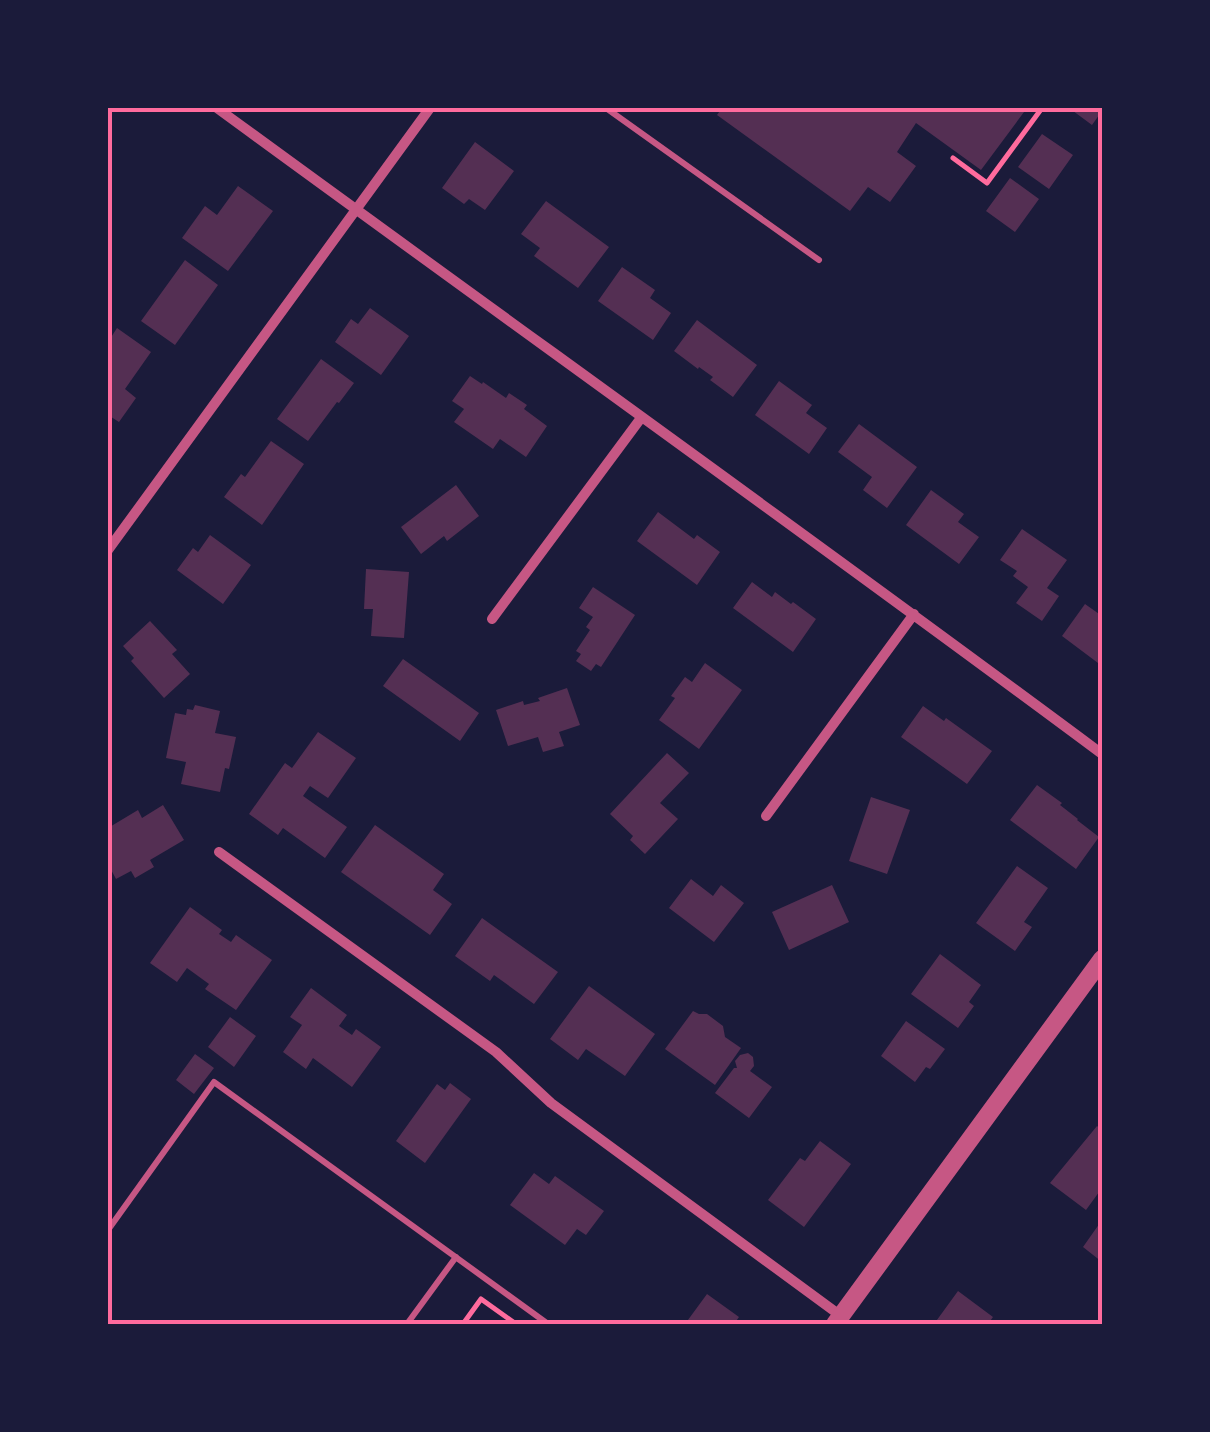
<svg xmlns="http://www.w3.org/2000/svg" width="1210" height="1432" font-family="'Times New Roman',serif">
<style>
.building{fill:#542f53}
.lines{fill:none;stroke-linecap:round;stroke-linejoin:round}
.path{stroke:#ff6b9d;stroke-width:5}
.service{stroke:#c65784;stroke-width:6}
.minor{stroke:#c65784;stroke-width:10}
.tertiary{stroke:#c65784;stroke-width:18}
.neatline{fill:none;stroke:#ff6b9d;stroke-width:4}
</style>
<rect width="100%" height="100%" fill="#1b1b3a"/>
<path class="building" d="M722,108H1027L981,170L916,123L897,152L916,166L890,202L868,187L850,211L717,115Z
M1069,108H1102V111L1092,125Z
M1042,134L1073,155L1049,189L1018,167Z
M475,142L514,171L485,210L469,199L464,204L442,188Z
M1010,178L1039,199L1015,232L986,211Z
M238,186L273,211L228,271L182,238L205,206L217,215Z
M546,201L609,247L578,288L534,256L540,248L521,234Z
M185,260L218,285L175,345L141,321Z
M622,267L655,290L650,298L671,313L653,340L598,301Z
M370,308L409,336L381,375L335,342L351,319L358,324Z
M697,320L757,365L733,397L710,380L713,377L699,367L698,369L674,351Z
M117,328L151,352L125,389L136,398L119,422L108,415V342Z
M321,359L354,383L339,403L337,402L308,441L277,419Z
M470,376L482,384L483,382L506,398L509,393L527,405L524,409L547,426L526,457L500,439L493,449L454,422L464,409L452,401Z
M779,381L812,405L806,413L827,428L809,454L755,415Z
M859,424L917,467L887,508L863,490L872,477L838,452Z
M271,441L304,464L262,525L224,497L241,474L245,477Z
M456,485L479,516L447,541L444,536L421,554L401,527Z
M931,490L964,514L958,522L979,537L959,564L906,525Z
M658,512L694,539L697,535L720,552L697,585L637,541Z
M1022,529L1067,560L1047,588L1059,596L1042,621L1016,603L1028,587L1013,576L1017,571L1000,560Z
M210,535L251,565L223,604L177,570L193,548L198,552Z
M366,569L409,572L404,638L371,636L373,609H364Z
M752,582L772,597L775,592L791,604L793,602L816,619L793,652L733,608Z
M593,587L635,615L601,667L596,664L591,671L576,661L581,654L576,651L590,630L586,627L593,617L579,608Z
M1085,604L1102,616V666L1062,636Z
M150,621L177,650L172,654L190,674L164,698L131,661L134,658L123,646Z
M403,659L479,713L460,741L383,686Z
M705,663L742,690L699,749L659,720L675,698L671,696L685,677L692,682Z
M567,688L580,725L559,732L564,746L543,752L538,737L508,746L496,710L523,701L524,705L540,701L538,698Z
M195,705L220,711L215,733L236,737L229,769L225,768L220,792L181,784L186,762L166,758L175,713L186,715L187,709L193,710Z
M923,706L944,721L946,718L992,751L967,784L901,737Z
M318,732L356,758L328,798L310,786L303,796L347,827L325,858L283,828L278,835L249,814L285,763L292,768Z
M667,753L689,773L660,803L678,819L645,854L630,840L633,836L610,814Z
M1037,785L1062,803L1060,805L1078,819L1077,820L1099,837L1076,869L1010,820Z
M871,797L910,810L887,874L849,861Z
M163,805L184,840L150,860L154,867L135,878L131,871L116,879L108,864V828L138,810L142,818Z
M375,825L444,874L433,890L452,904L430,935L341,872Z
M1017,866L1048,888L1024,922L1032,927L1015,951L976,923Z
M691,879L713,896L721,885L744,903L714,942L669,908Z
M832,885L849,922L789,950L772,912Z
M190,907L222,930L219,934L231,942L236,935L272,960L236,1010L205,989L209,984L187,968L177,982L150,963Z
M482,918L558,972L534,1004L494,975L490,981L455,956Z
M940,954L981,985L969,1002L974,1006L958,1028L911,994Z
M589,986L655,1034L625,1076L586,1049L578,1060L550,1039Z
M311,988L347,1015L339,1026L352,1035L356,1029L381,1047L352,1087L313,1058L306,1069L283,1052L302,1025L290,1017Z
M693,1011L699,1014H707L723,1026L725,1037L741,1048L715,1085L665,1049Z
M230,1017L256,1036L234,1067L208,1047Z
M906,1021L945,1049L930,1069L926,1067L915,1082L881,1056Z
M748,1053L753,1057L754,1066L750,1071L772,1087L749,1118L715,1093L734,1068H737L735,1061L740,1055Z
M195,1054L214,1068L194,1094L176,1080Z
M450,1083L471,1099L425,1163L396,1141L437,1084L445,1090Z
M1097,1126L1102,1130V1188L1086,1210L1050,1183Z
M820,1141L851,1164L804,1227L768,1200L800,1158L805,1161Z
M534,1173L549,1184L555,1176L604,1211L586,1235L577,1229L565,1245L510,1205Z
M1102,1220V1262L1083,1247Z
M958,1291L993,1317L988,1324H934Z
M707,1294L739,1317L734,1324H685Z"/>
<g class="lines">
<path class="path" d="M953,158L987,183L1042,108
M463,1324L481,1299L516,1324"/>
<path class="service" d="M606,108L819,260
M108,1230L214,1082L548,1324
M407,1324L456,1257"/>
<path class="minor" d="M217,108C512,324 809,536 1102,754
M108,550L430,108
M492,619L641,418
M766,816L914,614
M219,852L496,1052L551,1103L841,1316"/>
<path class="tertiary" d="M835,1324L1102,959"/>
</g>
<rect width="1210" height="1432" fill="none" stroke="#1b1b3a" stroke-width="220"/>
<rect x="110" y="110" width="990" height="1212" class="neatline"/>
</svg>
